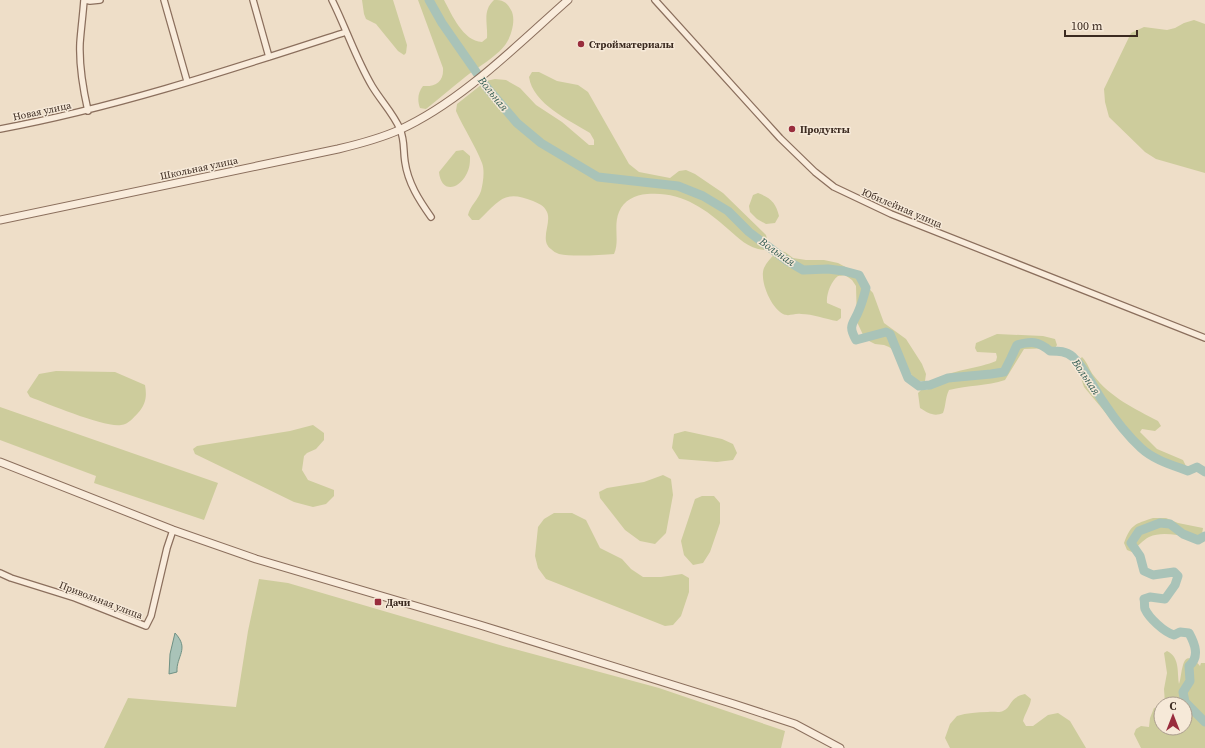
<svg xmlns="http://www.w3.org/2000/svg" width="1205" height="748" font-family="'Source Serif 4',serif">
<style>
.green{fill:#cdcc9c}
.water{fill:#a9c3b8;stroke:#6f9184}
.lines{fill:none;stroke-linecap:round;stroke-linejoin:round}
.river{stroke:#a9c3b8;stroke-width:9}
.minor-casing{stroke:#8b6f5d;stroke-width:8}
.tertiary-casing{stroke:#8b6f5d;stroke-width:9}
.minor{stroke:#f9ecdc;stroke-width:5.5}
.tertiary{stroke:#f9ecdc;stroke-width:7}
.poi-dot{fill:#992d3d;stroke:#f6e9d8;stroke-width:1.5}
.labels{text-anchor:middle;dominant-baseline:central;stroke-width:3;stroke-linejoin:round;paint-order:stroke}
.poi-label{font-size:10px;font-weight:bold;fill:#3b2a20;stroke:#f6e9d8;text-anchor:start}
.street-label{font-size:10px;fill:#3b2a20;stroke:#f6e9d8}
.water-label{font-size:11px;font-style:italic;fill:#305b52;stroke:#f6e9d8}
</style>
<rect width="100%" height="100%" fill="#eedec8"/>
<path class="green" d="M362,0H393L407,45L406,53L404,55L398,51L376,24L366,19L364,14Z
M418,0H444C452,15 463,41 482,42L487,38C488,23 482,11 494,0C503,0 507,2 511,10C516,18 512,34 507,42C501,54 475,69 464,78C451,88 439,99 426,109L420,108C417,100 418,92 423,86C436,87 444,81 443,68Z
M1194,20L1205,24V173L1156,159L1145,152L1109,117L1105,102L1104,89L1131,33L1144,27L1167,30L1175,28L1184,23Z
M532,72H539L557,81L578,85L588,92L629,164L639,172L670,178L679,171L686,170L695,174L723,193L766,235L768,243L764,250C747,248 740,239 728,229C705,208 680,191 647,194C635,195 624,200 619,212C613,226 620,241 614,254C601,255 572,257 559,254C556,253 553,251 551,249C539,240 552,223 547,212C544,205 539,204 533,201C504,189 499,201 479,220H472L468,215C470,206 478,200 481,191C483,183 485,171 482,163C475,145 464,129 456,111L457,104L486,81L495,79L506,80L520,88L536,105L562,122L589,145H594V140L590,133C569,120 533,104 529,77Z
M463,150L470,156C470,163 470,168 466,175C458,190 441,193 439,172L456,151Z
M758,193C771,198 776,203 779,216L775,223L766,224L757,219L750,212L749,206L753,195Z
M778,251L785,252L793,258L806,260H824L838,263L853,271L873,293L884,323L906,339L922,364L926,374L925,381H915L900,355L889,347L884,345L875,344L865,339L857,322L856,286L852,280L845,275C845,275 839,276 838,276C831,281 826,295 827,303L841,309V318L837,321C825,319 813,314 801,314C794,313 789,317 783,314C771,308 759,280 764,268C767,261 773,256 778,251Z
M997,334L1043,336L1055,339L1057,345L1055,348L1024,349L1005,380C987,386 968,385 949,390C945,398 946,406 943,413C934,417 928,413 920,408L918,393L921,390H927C930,387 933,383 936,380C946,371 981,368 996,361L997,357L996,353L977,352L975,348L976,343Z
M1082,357C1088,363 1089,370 1094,376C1110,397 1135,409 1158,421L1161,426L1155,431L1142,429L1140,432L1157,449L1183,460L1186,466H1183L1171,462L1160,456L1142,452L1131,443L1084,387L1078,369L1080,359Z
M56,371L115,372L145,385C147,396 146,404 138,413C133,418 129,424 121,425C106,428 48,404 30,397L27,392L39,374Z
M0,407L218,483L204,520L94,483L96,476L0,440Z
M313,425L324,433V440L316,449L307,453L304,456L302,470L308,480L334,490V496L326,504L313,507L294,502L195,454L193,449L197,446L290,431Z
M685,431L722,439L733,444L737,453L733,460L717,462L679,459L672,448L674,434Z
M663,475L671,479L673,495L666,533L655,544L640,541L625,530L600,498L599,492L607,488L644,482Z
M702,496H714L720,503V523L710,552L703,563L693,565L684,555L681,541L695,499Z
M554,513H572L586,520L600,548L622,559L631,569L643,577H661L682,574L689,578V592L681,616L673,625L665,626L546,579L538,568L535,556L538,527L544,519Z
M1153,518H1166L1178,523L1203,528L1202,534C1185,540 1166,529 1149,537C1143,540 1137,547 1132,552L1127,550L1124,543C1131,524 1135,524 1153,518Z
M259,579L288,583L503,646L659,688L785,731L781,748H104L128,698L236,707L248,631Z
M1167,651C1180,657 1177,672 1179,684C1181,678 1181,671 1183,665C1186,653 1195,659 1200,666L1201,663H1205V748H1141L1134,734L1136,729L1141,726L1149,727L1150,718L1154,708L1160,707L1161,728H1185V704H1165L1164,689L1167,673L1164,653Z
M1025,694L1031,699C1030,707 1025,713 1023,721L1026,726H1033L1048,715L1058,713L1070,721L1086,748H950L945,738L950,724L957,716C967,713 977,712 988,712C993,711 999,713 1003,711C1013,706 1008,698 1025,694Z"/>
<path class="water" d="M175,633C190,649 176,656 177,672L169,674L170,654Z"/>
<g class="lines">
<path class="river" d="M429,0L442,23L488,89L517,123L541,143L598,177L678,186L703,196L728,211L749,232L786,260L803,270L828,269L844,271L859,275L866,288C864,296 862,303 859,310C854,324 847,324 856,340L886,332L890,334L908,378L919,386L930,385L948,378L991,374L1004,372L1011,358L1017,345C1031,341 1038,341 1050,351C1059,351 1066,351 1073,357C1087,370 1093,388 1104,403C1114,418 1128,436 1141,448C1154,460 1172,465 1188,471L1197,467L1205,472
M1205,536L1198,540L1183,534L1170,524L1160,523L1139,531L1131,543L1140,556L1144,571L1153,575L1174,572L1178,576L1175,585L1165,599L1150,597L1144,599C1145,602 1144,606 1145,609C1149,618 1164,632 1174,635L1180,632L1189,633C1195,644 1200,657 1189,666L1190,681L1183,692L1185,702L1205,722"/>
<defs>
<path id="minor" d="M84,0C83,14 81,29 80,43C79,66 83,89 88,111
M86,0L90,1L100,0
M164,0L187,81
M253,0L269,57
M332,0C346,28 356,59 372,86C381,101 393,113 400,129C405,141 403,150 405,162C408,183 419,200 431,217
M655,0L780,138L815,172L834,187L891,214L1205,338
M0,129C118,107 232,69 346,32
M0,573L11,578L75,598L146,626L151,616L167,548L173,530"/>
<path id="tertiary" d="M0,220L338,149C359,144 379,139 399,130C461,102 517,45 568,0
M0,462L173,530L256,559L480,625L734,704L795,724L840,748"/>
</defs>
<use href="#minor" class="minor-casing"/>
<use href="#tertiary" class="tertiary-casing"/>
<use href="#minor" class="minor"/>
<use href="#tertiary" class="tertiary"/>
</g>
<g class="poi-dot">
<circle cx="581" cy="44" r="4"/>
<circle cx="792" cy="129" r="4"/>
<rect x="374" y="598" width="8" height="8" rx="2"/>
</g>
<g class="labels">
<g class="poi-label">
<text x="589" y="44">Стройматериалы</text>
<text x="800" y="129">Продукты</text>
<text x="386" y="602">Дачи</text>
</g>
<g class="street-label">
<text transform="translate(42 111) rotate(-12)">Новая улица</text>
<text transform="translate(199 168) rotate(-12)">Школьная улица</text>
<text transform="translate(902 208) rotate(23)">Юбилейная улица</text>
<text transform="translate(101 600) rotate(21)">Привольная улица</text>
</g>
<g class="water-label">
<text transform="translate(493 94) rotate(51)">Вольная</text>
<text transform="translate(777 252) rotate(35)">Вольная</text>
<text transform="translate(1086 377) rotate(56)">Вольная</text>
</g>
</g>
<g transform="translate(1173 716)"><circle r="19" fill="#f6e9d8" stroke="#ab9d8e"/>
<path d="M0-3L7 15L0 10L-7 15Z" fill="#992d3d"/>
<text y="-6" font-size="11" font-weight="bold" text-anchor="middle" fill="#3b2a20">С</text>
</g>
<path d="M1065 30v6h72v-6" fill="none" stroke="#3b2a20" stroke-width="2"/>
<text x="1071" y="30" font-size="12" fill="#3b2a20" stroke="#f6e9d8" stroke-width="3" paint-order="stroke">100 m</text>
</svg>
